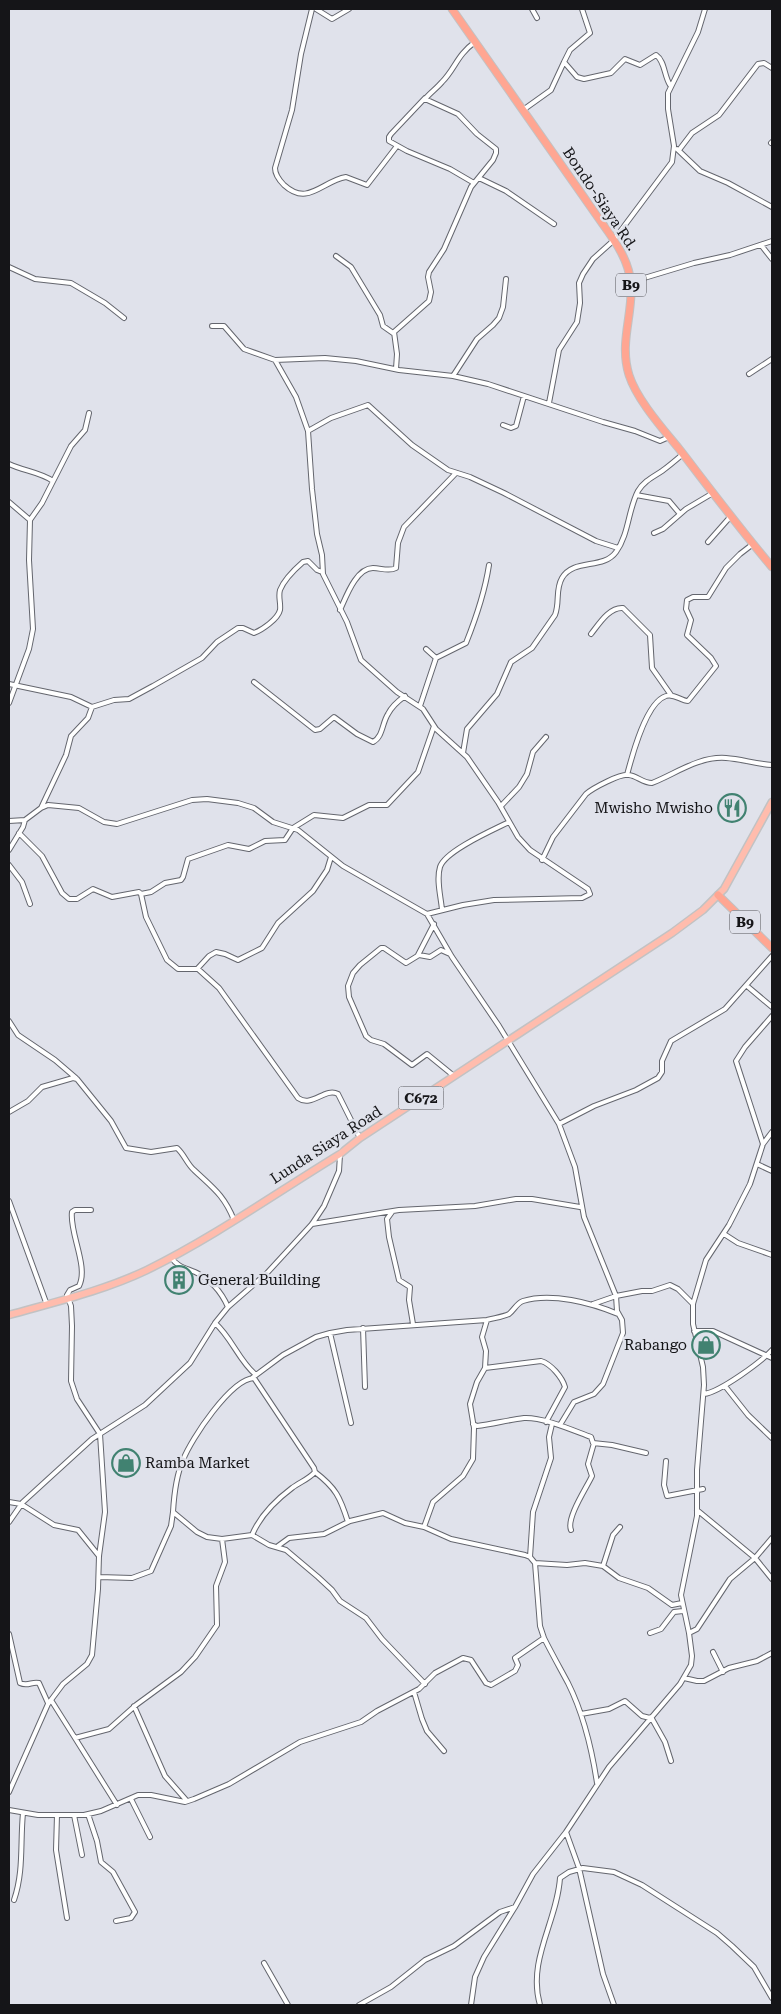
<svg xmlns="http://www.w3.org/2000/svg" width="781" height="2014" font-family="'Roboto Serif',serif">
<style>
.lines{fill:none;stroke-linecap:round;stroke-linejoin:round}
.minor-casing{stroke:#64666e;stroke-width:6}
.primary-casing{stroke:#c2c2c3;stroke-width:9}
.trunk-casing{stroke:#c2c2c3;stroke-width:9}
.minor{stroke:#fff;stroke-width:4}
.primary{stroke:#ffbcad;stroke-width:6}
.trunk{stroke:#ffa692;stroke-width:7}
.labels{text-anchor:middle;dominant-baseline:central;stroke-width:5;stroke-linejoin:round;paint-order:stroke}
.shield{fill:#e0e2eb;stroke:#525257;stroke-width:1}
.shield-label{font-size:14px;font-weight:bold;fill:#151518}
.street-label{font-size:15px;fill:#151518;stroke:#e0e2eb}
.poi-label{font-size:15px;fill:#151518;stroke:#e0e2eb;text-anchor:end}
</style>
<rect width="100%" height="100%" fill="#e0e2eb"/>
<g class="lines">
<defs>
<path id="minor" d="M312,9L301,54L292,110L275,168C275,175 279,180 284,185C308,207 322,181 346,177L367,185L397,146
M316,9L332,19L349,9
M532,9L537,18
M582,9L590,33L570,50L564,62L577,77L584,79L611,73L625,59L640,65L656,55C665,61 664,76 670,85
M425,98L391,134L389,137V141L407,151L450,169L474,183
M523,110L551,90L564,62
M771,143L772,142
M677,149L700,171L728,183L772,207
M679,150L692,133L719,115L758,64L764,63L772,68
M479,178L506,191L554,224
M761,245L772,259
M336,256L351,267L380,315L383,326L393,333
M9,267L35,279L71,283L105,303L124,318
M631,282L694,263L730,255L772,241
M212,326H224L244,349L275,360L296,397L308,431L312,489L317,534L322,555L323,574L347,622L361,660L397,692L423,709L436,729L467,757L498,802L518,837L530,850L588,889L590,894L582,898L494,900L463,905L427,914
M275,360L325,358L356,361L399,370L453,376L488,384L603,422L635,431L660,441L669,437
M396,369L397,354L394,332L429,301L431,292L428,277L429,272L444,249L471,187L493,160L496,153V149L477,134L458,114L425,99C430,93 437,88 442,82C455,69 457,55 475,42
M749,374L772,359
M453,376L477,339L493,325L499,318L503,307L506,279
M549,403L559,350L577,322L580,303L579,283L583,274L593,259L613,241L672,162L674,146L668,109V93L698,32L705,9
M503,425L511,428L516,426L524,396
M308,431L331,418L368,405L412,445L448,470L470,477L504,493L596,541L618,548
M9,464C24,471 40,472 53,481
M636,495L669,501L680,514
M9,502L30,520
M654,533L663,529L686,509L713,493
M708,542L731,516
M340,610C346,597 356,568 373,568C381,568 389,572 396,568L398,543L404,527L456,473
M591,634C599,624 609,607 623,608L650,635L652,668L671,695
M436,658L466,643C476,618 485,591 489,565
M254,682L315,730L320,729L334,717L357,734L373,742C383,737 382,723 388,714C392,706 398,701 405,696
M9,684L71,697L92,707L114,700L129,699L153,686L202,658L217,642L238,628H243L254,633C262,630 278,619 280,610C281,603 278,597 280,590C284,580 295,569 303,562L308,561L317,570L322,572
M9,703L29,649L33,629L29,560L30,520L42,503L71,446L85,430L89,413
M420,706L436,658L426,649
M463,753L467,729L497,694L511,662L532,648L555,615C560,602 555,590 562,578C574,558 603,570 616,552C629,534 628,510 638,491C644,481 653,477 662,471C669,466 676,460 683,454
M627,775C632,756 646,702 666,696C674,693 681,701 688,701L716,666L711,658L687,635L691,620L686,609L687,600L693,597H708L726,568L740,554L753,544
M501,806L519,787L527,774L533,752L546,737
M41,808L66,755L71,736L88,718L92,707
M9,821L25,820L41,808L48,805L79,808L104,822L117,824L192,800L207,799L238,803L254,808L273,822L298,830L343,866L427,914L452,957L499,1026L559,1124L575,1167L584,1217L616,1296L617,1311L622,1320L623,1333L603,1384L594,1394L574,1402L560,1425
M19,833L42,856L62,893L69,899H77L93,889L112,897L139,892L141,894L146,917L167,960L178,969H198L219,988L298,1098C312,1108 325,1087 338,1094L360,1138
M9,850L23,827L25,820
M542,860L553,837L586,794C593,788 621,773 629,775C637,776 643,783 652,783C675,774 699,756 726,758C741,759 756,764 772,765
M9,865L22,882L30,904
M141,894L151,892L165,883L181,880L183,877L188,859L228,845L249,849L265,841L285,840L293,828L314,815L343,818L369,805H387L418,772L434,726
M442,910C441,897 436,880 440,867C445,851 493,830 509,822
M450,954L441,950L430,957L419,955L406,963L384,948H381L360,965L353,973L348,986L349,997L366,1036L371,1040L384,1044L412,1065L427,1054L454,1076
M418,955L434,924
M198,968L209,956L216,952L225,954L238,960L262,948L278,923L313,891L327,870L331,857
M747,986L772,1007
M9,1021L18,1035L55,1060L76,1078
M9,1112L28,1101L42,1087L73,1078L77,1079L111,1121L126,1148L151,1152L177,1148C184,1154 187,1164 194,1170C213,1188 224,1195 234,1220
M559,1124L594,1106L636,1090L658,1078L662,1072V1061L671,1041L725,1009L772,956
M763,1144L736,1061L745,1047L772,1016
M757,1164L772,1171
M9,1201L47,1305
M392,1212L387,1219L389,1237L399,1280L410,1287L409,1300L413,1324
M312,1224L399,1210L475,1206L516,1199H532L580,1207
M724,1234L738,1243L772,1255
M171,1257C177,1267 186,1268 195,1272C210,1279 221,1291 228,1307
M593,1304L616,1296L642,1291H652L670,1285L678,1289L693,1304
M215,1323C232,1338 239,1361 256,1375
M363,1328L365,1387
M694,1331H713L772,1358
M330,1333L351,1423
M485,1368L541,1361C551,1364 562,1377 565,1387L546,1422
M252,1378L283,1355L316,1337L330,1333L347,1330L487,1320C494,1318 503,1317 509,1314C514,1310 517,1303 523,1301C551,1292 592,1303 618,1314
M725,1386L748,1415L772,1438
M704,1394C720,1392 761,1362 772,1350
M473,1424L477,1426C493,1424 508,1420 524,1418C543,1417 572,1430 591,1437L593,1443L612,1445L646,1453
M666,1461L664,1485L667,1496L703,1489
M315,1472C336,1488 340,1497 348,1522
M9,1502L21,1504L54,1525L78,1530L99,1556
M697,1510L755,1558L772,1579
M173,1512C174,1495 176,1476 183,1460C191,1439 231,1379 254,1378L314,1468L315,1472C309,1479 300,1482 292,1488C276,1500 260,1516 252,1535
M9,1522L23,1502L92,1439L145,1405L190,1363L215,1323L228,1307L267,1273L312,1224L324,1206L339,1171L340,1155
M424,1527L433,1502L463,1476L473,1459L474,1428L470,1404L477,1382L485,1368L486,1351L482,1337L487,1320
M571,1530C566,1518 587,1487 592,1476L588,1464L594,1443
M278,1546L289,1538L324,1534L350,1521L383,1513L405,1523L424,1527L451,1539L525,1555L530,1557L535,1563
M530,1557L533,1512L551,1458L549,1437L552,1424
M603,1566L613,1535L620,1527
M99,1577L132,1578L151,1571L171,1526L173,1512L197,1532L207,1537L222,1539L252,1535L269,1545L286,1550L318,1577L332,1590L340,1601L366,1618L382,1639L425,1684
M650,1633L661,1629L674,1612L683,1611
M689,1633L697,1629L730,1579L755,1558L772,1538
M9,1634L20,1683C28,1687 32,1681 39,1683L48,1703
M544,1638C552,1654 560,1668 568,1683C583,1713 592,1750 597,1783
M713,1652L723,1672
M684,1678L697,1681H704L729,1668L757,1661L772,1653
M414,1692L422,1719L427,1731L444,1751
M51,1700L75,1738L109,1729L136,1705L181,1672L195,1657L217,1625L216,1586L225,1562L222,1539
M134,1706L165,1776L187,1801
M581,1714L609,1709L625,1701L642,1716L650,1718
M651,1717L665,1742L671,1761
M75,1738L117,1805
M9,1792L48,1704L63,1684L87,1664L92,1655L98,1589L99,1556L105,1512L100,1434L77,1399L71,1381L72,1326L71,1306L67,1295L70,1290L79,1286C89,1267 69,1232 72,1212L75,1210H91
M131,1799L150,1837
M9,1810L38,1815H84L101,1811L138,1795H151L185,1802L194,1799L229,1784L300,1742L361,1722L377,1711L419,1689L435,1673L463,1658L471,1660L486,1683L491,1685L515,1671L518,1665L515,1658L544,1638L540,1626L535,1563L567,1565L585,1563L603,1566L619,1578L648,1588L672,1605L682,1603
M88,1814L97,1841L101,1862L113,1872L135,1912L131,1918L116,1921
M57,1815L56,1850L67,1918
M74,1815L82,1855
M566,1832L579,1868L603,1974L614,2005
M14,1900C24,1871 20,1843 23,1813
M264,1963L288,2005
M359,2005L391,1987L425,1960L454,1946L500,1912L515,1907
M471,2005L475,1977L484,1957L515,1907L533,1874L566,1832L609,1767L680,1684L691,1665L692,1656L689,1633L681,1595L697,1516V1470L704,1385L703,1367L693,1324V1304L706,1260L729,1225L750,1184L763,1144L772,1132
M540,2005C527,1960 557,1922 560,1878L569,1872L583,1868L614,1872L642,1885L717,1933L732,1946L754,1967L772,1998"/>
<path id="primary" d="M9,1315C55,1302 103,1291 147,1270C214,1237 276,1193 340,1154L360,1138L672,933L703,910L724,889L772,802"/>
<path id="trunk" d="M452,9L602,223C615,241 629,260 631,284C633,315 619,343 629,375C637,400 663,429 680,450C710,489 740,529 772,567
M718,895L772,948"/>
</defs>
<use href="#minor" class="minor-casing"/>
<use href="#primary" class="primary-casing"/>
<use href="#trunk" class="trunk-casing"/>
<use href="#minor" class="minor"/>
<use href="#primary" class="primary"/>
<use href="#trunk" class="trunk"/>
</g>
<defs>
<symbol id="restaurant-ring" viewBox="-11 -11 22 22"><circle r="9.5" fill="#e0e2eb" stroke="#418271" stroke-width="1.5"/><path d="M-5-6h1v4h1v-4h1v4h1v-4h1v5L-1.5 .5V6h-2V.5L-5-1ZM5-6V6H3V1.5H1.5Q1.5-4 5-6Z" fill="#418271"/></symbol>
<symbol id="building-ring" viewBox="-11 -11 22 22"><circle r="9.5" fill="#e0e2eb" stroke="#418271" stroke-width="1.5"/><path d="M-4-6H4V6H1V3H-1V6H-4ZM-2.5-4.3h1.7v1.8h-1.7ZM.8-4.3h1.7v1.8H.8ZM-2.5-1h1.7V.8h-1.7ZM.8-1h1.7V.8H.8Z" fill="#418271"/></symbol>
<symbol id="shop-ring" viewBox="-11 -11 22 22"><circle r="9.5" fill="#e0e2eb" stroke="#418271" stroke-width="1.5"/><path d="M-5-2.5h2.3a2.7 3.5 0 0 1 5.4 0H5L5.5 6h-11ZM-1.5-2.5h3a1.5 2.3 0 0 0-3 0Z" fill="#418271"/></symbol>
</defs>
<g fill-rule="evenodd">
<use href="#restaurant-ring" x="716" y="792" width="32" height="32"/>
<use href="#building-ring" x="163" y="1264" width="32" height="32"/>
<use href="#shop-ring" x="690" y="1329" width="32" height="32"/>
<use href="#shop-ring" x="110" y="1447" width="32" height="32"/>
</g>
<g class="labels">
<g class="shield">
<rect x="616" y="273.5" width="30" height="23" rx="4"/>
<rect x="730" y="910.5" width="30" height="23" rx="4"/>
<rect x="398.5" y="1086.5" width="45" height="23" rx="4"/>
</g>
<g class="shield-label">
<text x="631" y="285">B9</text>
<text x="745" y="922">B9</text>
<text x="421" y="1098">C672</text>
</g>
<g class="street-label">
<text transform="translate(600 199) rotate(56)">Bondo-Siaya Rd.</text>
<text transform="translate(326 1145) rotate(-33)">Lunda Siaya Road</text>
</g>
<g class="poi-label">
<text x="713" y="808">Mwisho Mwisho</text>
<text x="198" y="1280" text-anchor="start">General Building</text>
<text x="687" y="1345">Rabango</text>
<text x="145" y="1463" text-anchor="start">Ramba Market</text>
</g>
</g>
<rect width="781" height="2014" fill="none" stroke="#151518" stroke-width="20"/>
</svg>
